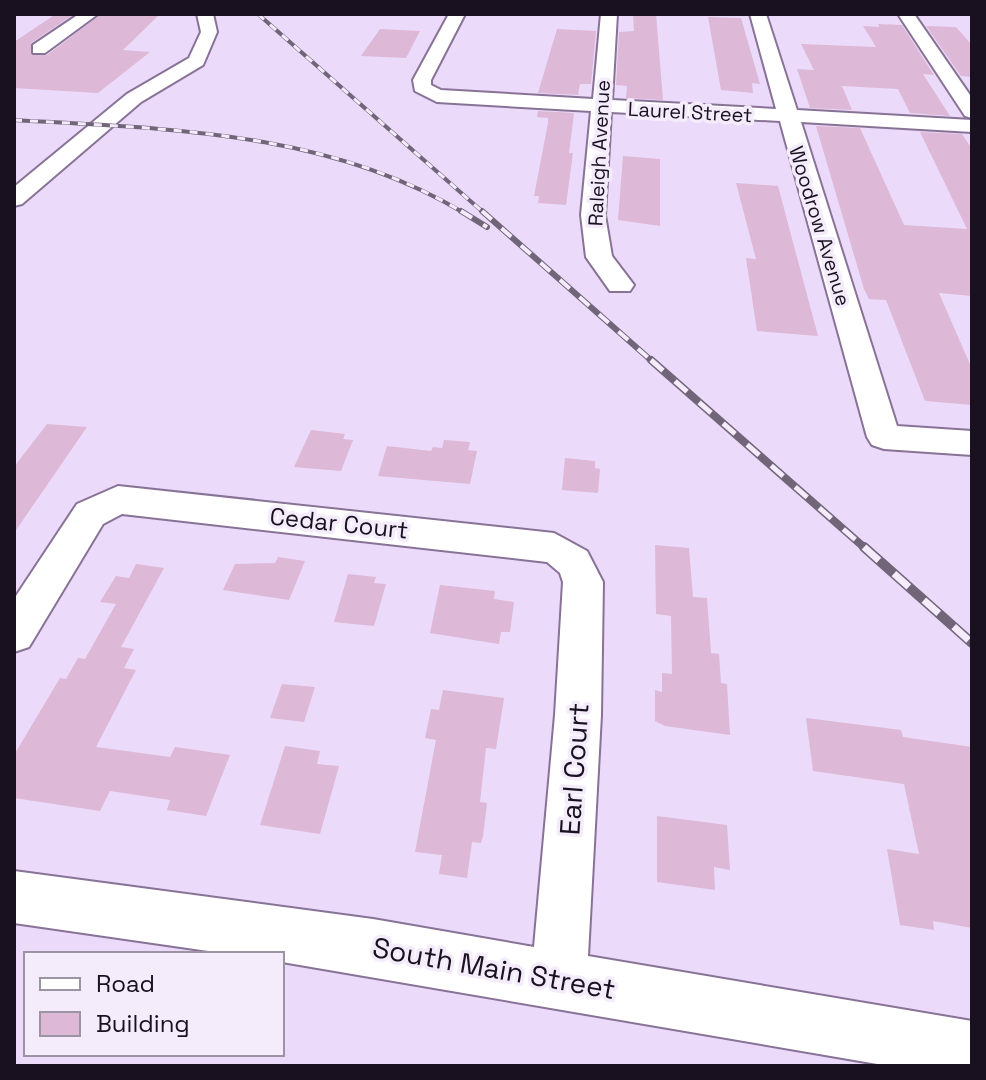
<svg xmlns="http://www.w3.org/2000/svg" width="986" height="1080" font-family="'Space Grotesk',sans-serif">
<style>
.building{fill:#ddb8d7}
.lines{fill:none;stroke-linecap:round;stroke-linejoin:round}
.minor-casing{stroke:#887296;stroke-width:4}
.minor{fill:#fff;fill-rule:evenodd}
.rail-far3-casing{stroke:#71657a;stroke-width:4}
.rail-far2-casing{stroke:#71657a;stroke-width:6}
.rail-far1-casing{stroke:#71657a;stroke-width:8}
.rail-casing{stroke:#71657a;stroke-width:10}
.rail-far3{stroke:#f4ebfb;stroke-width:3;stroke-dasharray:8;stroke-linecap:butt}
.rail-far2{stroke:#f4ebfb;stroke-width:4;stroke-dasharray:13;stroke-linecap:butt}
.rail-far1{stroke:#f4ebfb;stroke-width:5;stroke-dasharray:16;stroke-linecap:butt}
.rail{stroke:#f4ebfb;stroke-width:7;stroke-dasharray:20;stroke-linecap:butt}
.labels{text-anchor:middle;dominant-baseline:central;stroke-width:7;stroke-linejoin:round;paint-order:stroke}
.far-street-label{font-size:20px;fill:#19111f;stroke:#f4ebfb}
.street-label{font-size:24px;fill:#19111f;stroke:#f4ebfb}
.near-street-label{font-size:28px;fill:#19111f;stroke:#f4ebfb}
</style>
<rect width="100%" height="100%" fill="#ecdafa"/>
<path class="building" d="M56,14H74L31,43V55H47L101,14L159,15L123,50L150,52L98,93L14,88V42Z
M633,14H656L663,100L626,98L627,86L616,85L619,32L634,31Z
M708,17L741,18L760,84L752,83L753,93L721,90Z
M878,24L902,25L934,75L923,74L950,116L910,113L898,89L842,86L852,110L810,108L797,69L814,70L801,44L876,47L863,26L879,27Z
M926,26L956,27L972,45V77L961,76Z
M380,29L420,31L406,58L361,56Z
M557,29L596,31L591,84H580L578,95L538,93Z
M538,111L574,113L569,153H573L566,205L538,203L539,196H534L548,123V118L537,117Z
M816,126L860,128L904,225L967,229L920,132L962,134L972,149V296L939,293L972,369V405L925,401L886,300L869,299L864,289Z
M623,156L660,159V226L618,220Z
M736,183L778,186L818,336L757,331L746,258L756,259Z
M47,424L87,427L14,533V467Z
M311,430L345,434L343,439L353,440L341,471L294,467Z
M444,440L470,442L468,450L477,451L470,484L378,476L387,446L431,451L433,447L442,448Z
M565,458L595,461V468L600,469L598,493L562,490Z
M655,545L689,548L693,597L707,598L711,653L719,654L721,683L727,684L730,735L665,726L655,721V690L662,692V673L672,674L671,616L656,614Z
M278,557L305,561L289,600L223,590L235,564L275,563Z
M136,564L164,568L121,647L134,649L124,668L136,670L96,747L170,757L175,747L230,755L206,816L167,810L170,800L110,791L100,811L14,798V755L60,678L66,679L78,658L85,659L116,604L100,602L116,576L129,578Z
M348,574L376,577L374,583L386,584L374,626L334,622Z
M440,585L495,591L494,599L514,602L510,632H501L499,644L430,633Z
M282,684L315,687L304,722L270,718Z
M443,690L504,698L496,749L486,748L480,802L487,803L483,836L481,843L472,842L467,878L439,874L442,855L415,852L436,740L425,738L431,709L439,710Z
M806,718L901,730L903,737L972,747V928L933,921L934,930L900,925L887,849L919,854L904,784L813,771Z
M285,746L320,751L317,764L339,766L320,834L260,825Z
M657,816L727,825L730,870L714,867L715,890L657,882Z"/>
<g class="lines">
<defs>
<path id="minor" d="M79,14H98L45,53H33V45Z
M197,14H213L217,32L203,65L141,102L22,204L14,206V187L127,94L189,58L201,32Z
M449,14H465L431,80V85L441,90L593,99L601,14H617L612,100L776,109L750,14H766L797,110L972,120V132L801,122L897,426L972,431V455L884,449L872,445L867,437L780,121L611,112L605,215L612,256L634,285L630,291H610L586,257L581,215L591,111L437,102L415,91L413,80Z
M898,14H914L972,98V118L965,116Z
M118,486L554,533L587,551L603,582L601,715L588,956L972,1021V1066H889L282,962V954H229L14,923V871L373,919L534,947L555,715L563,582L560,573L547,562L122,514L103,524L29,647L14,652V599L77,504Z"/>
</defs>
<use href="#minor" class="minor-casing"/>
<use href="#minor" class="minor"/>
<defs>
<path id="rail-far3" d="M258,14L484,213
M14,120C169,129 328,131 464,213"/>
<path id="rail-far2" d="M461,211L487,227
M482,211L653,362"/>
<path id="rail-far1" d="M651,360L866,549"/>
<path id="rail" d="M864,547L972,643"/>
</defs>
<use href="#rail-far3" class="rail-far3-casing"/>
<use href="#rail-far2" class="rail-far2-casing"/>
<use href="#rail-far1" class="rail-far1-casing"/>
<use href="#rail" class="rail-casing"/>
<use href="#rail-far3" class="rail-far3"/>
<use href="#rail-far2" class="rail-far2"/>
<use href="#rail-far1" class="rail-far1"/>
<use href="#rail" class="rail"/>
</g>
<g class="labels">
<g class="far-street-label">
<text transform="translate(690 112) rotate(3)">Laurel Street</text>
<text transform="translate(599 153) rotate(-87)">Raleigh Avenue</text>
<text transform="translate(820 226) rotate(73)">Woodrow Avenue</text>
</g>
<g class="street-label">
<text transform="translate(339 523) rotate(6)">Cedar Court</text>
</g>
<g class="near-street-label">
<text transform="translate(574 769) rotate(-86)">Earl Court</text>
<text transform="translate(494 968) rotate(10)">South Main Street</text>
</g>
</g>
<rect width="986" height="1080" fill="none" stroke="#19111f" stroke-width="32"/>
<rect x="24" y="952" width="260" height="104" fill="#f4ebfb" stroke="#9c94a3" stroke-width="2"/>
<rect x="40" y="978" width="40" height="12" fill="#ffffff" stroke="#9c94a3" stroke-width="2"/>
<text x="96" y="992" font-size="24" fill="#19111f">Road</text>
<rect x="40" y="1012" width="40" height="24" fill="#ddb8d7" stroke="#9c94a3" stroke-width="2"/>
<text x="96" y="1032" font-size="24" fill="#19111f">Building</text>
</svg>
